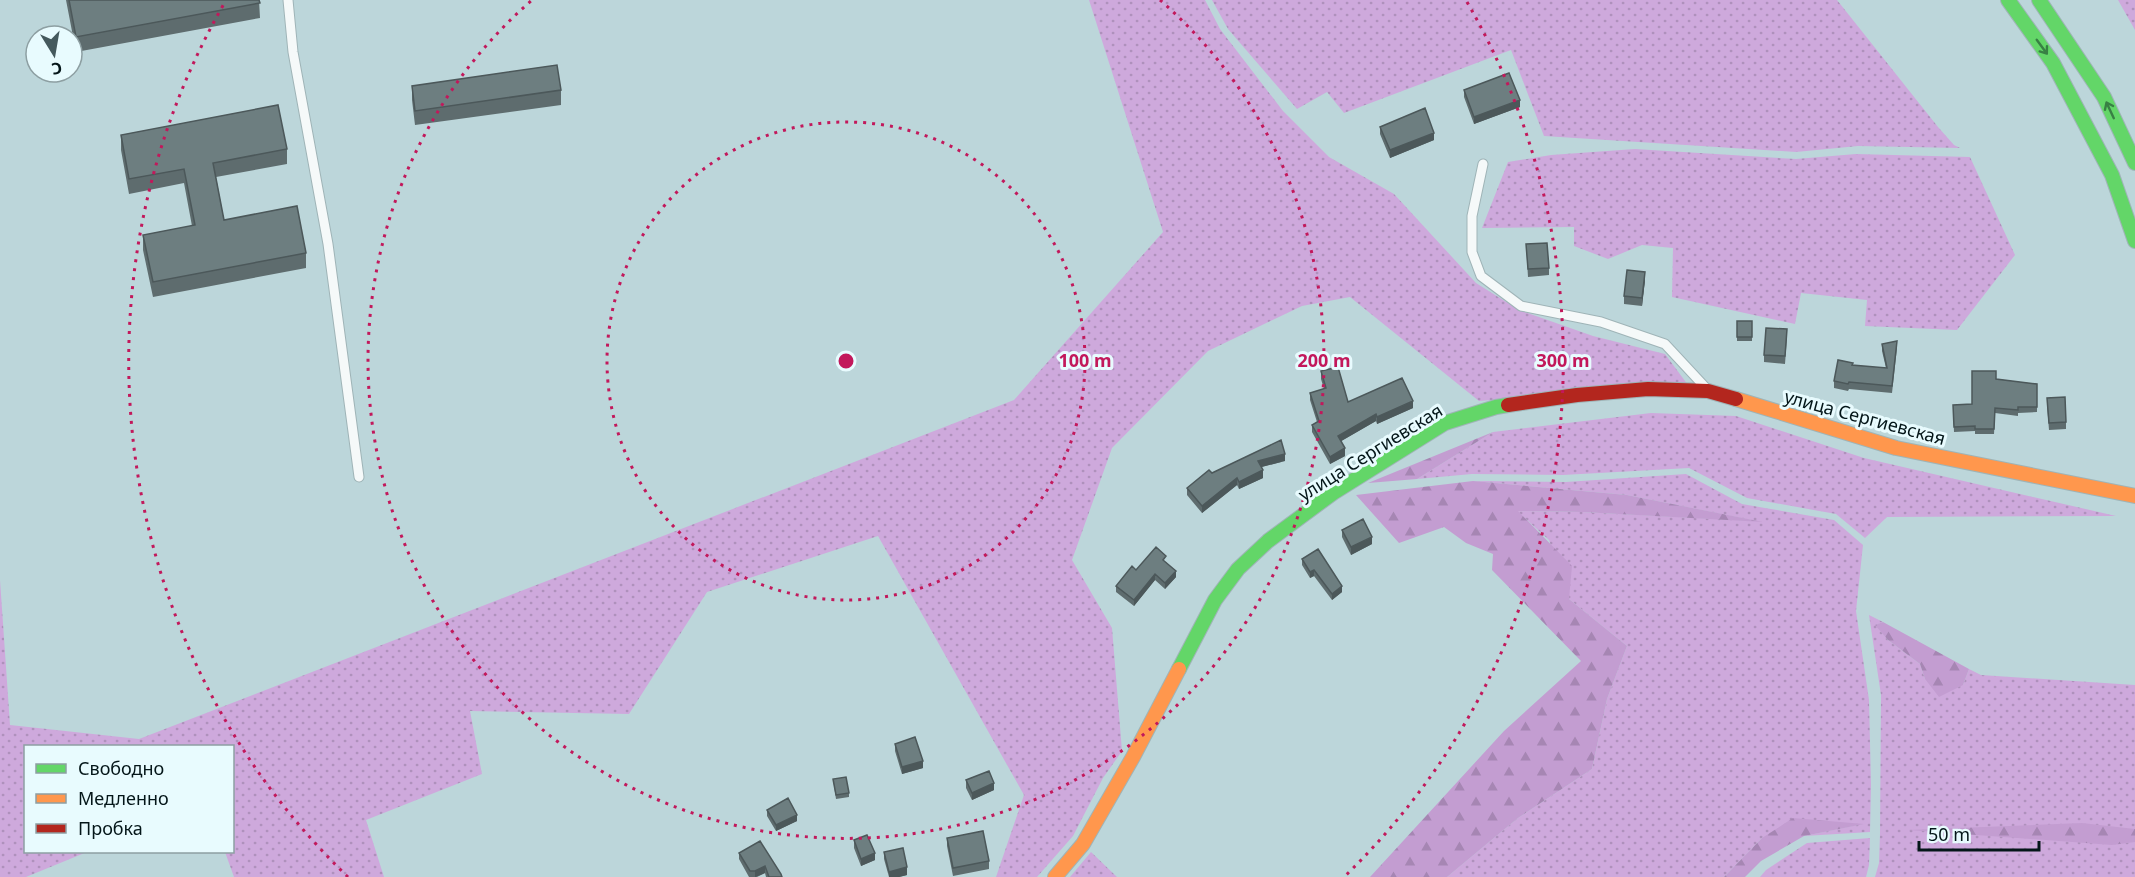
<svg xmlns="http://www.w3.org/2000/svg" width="2135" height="877" font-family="'Noto Sans',sans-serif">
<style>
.green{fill:url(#green-dots)}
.forest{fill:url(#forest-firs)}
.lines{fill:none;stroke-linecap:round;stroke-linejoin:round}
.lane-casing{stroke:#9fb4b7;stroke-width:11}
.fast-casing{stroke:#9fb4b7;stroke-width:16}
.slow-casing{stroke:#9fb4b7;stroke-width:16}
.jam-casing{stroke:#9fb4b7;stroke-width:16}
.lane{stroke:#f5f9f9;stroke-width:9}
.fast{stroke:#63d668;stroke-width:14}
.slow{stroke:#ff974d;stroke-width:14}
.jam{stroke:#b3261e;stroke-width:14}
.wall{fill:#5e6c6e}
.shaded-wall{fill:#4c585a}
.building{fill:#6d7e80;stroke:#4c585a;stroke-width:1.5}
.oneway{stroke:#388044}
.ring{fill:none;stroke:#c2185b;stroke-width:3;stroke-dasharray:3 6}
.labels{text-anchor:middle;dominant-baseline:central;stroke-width:6;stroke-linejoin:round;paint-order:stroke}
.street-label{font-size:18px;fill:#041619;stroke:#e8fbfe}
.centre{fill:#c2185b;stroke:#e8fbfe;stroke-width:3}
.ring-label{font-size:18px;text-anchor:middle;font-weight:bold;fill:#c2185b;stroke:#e8fbfe;stroke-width:6;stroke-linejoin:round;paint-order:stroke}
</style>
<defs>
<pattern id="green-dots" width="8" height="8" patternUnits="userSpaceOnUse" patternTransform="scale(1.5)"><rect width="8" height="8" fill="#cea9dc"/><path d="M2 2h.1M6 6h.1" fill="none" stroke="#af91bc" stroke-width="1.8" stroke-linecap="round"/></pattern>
<pattern id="forest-firs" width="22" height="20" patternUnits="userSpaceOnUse" patternTransform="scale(1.5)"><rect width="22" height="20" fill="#c39dd1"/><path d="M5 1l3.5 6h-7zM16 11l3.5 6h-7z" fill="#a686b3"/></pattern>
</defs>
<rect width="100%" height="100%" fill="#bcd6da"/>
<path class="green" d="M1089,0H1205L1220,29L1283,111L1329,157L1394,194L1476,283L1519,310L1593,336L1665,354L1688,385L1479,401L1350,297L1302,306L1208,351L1112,448L1072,560L1112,628L1122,751L1103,778L1073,836L1037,877H996L1024,795L878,536L707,592L629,714L470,711L482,774L366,820L384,877H234L225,852H232V746H26V852H87L26,877H0V580L10,725L139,739L1014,400L1163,232Z
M1212,0H1837L1938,127L1954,145L1960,148L1858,146L1796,152L1544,136L1511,50L1344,113L1327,92L1297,109L1228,29Z
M2118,0H2135V30Z
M1635,149L1796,159L1856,154L1970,157L2015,255L1957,330L1865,326L1867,300L1801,293L1795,324L1672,297L1673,248L1642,245L1608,259L1574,246V227L1482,228L1508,162L1551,155Z
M1651,413L1736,416L1864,458L2116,516L1887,517L1865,538L1836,514L1747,498L1689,468L1563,475L1472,474L1417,479L1493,432Z
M1686,474L1742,504L1834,520L1863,545L1856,611L1869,700L1871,785L1870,832L1804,836L1862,824L1762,838L1724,877H1447L1518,818L1592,769L1607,699L1627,646L1569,599L1549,540L1517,511L1582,512L1756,521L1627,495L1473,481L1566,482Z
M1869,615L1883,622L1876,625L1888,640L1920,664L1925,679L1963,685L1969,669L1981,675L2135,685V877H1875L1879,863L1880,834L1881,695Z
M1870,838L1869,865L1866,877H1760L1766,870L1807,843Z
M1091,852L1117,877H1070Z"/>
<path class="forest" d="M1493,432L1417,479L1368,483Z
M1473,481L1627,495L1763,522L1582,512L1518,511L1572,566L1569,599L1627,646L1607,699L1592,769L1518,818L1447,877H1370L1504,731L1581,661L1492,570L1493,554L1466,543L1444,527L1399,543L1356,495Z
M1883,622L1969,669L1963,685L1939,697L1925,679L1920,664L1888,640L1875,625Z
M1793,818L1864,824L1804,836L1761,861L1745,877H1724L1762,838Z
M2082,823L2135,829V842L2112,845L1908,830Z"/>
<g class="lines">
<defs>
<path id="lane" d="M288,0L293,52L328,244L359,477
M1483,164L1472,216V252L1481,276L1521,306L1601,322L1665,344L1705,387"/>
<path id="fast" d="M2008,0L2053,63L2112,175L2135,241
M2039,0L2104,97L2135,163
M1179,669L1215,600L1238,569L1268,541L1333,493L1445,423L1496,407L1508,405"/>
<path id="slow" d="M1736,399L1896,448L2135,496
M1055,877L1083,844L1133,757L1179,669"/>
<path id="jam" d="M1508,405L1577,395L1648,389L1708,391L1736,399"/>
</defs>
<use href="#lane" class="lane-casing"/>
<use href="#fast" class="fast-casing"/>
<use href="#slow" class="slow-casing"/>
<use href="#jam" class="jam-casing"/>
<use href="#lane" class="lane"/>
<use href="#fast" class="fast"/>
<use href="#slow" class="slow"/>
<use href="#jam" class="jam"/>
</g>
<path class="wall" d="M66,0H259L260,18L76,52Z
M412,86L561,90V105L415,125L412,100Z
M1464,90L1520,107L1474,124L1464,97Z
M1380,127L1434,140L1390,158L1380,134Z
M121,135L287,149V164L216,177L224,220L306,253V268L153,297L143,250V235L192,226L184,183L129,194L121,150Z
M1526,244L1549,268V275L1528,277Z
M1645,280L1642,306L1624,304V296Z
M1737,321H1752V341H1737Z
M1787,337L1785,364L1764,362V355Z
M1882,344L1897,348L1892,393L1849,389L1848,391L1834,388V381L1886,368L1882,351Z
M1321,371L1348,402L1413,408L1377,424L1376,421L1341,441L1345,456L1330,464L1312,432V425L1317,422L1310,400V393L1324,389L1321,379Z
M1996,379L2037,384V412L2018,413V416L1995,413L1994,434H1975V431L1954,432L1953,405L1972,404Z
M2047,405L2066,422V429L2049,430Z
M1285,461L1261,467L1263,478L1239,489L1237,485L1202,513L1187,495V488L1212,473Z
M1342,530L1372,544L1351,555L1342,537Z
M1302,559L1342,592L1332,600L1314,576L1310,578L1302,565Z
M1166,562L1176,577L1165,589L1155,580L1134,606L1116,592V586L1136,570Z
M895,744L923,768L902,774L895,751Z
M833,779L849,793V797L836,799Z
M966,780L994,790L972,800L966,788Z
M767,810L797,821L776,831L767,816Z
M947,838L989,861V869L953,876L947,846Z
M854,840L875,860L861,866L854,848Z
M884,852L907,875L899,877H889L884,859Z
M739,853L782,877H766L765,873L757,877H749L739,859Z"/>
<path class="shaded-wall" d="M1520,100V107L1474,124V117Z
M1434,133V140L1390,158V150Z
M1645,272V280L1642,306V298Z
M1413,401V408L1377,424V417Z
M1376,414V421L1338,443V436Z
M1345,448V456L1330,464V457Z
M1285,454V461L1258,468V461Z
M1263,470V478L1239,489V482Z
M1237,478V485L1202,513V506Z
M1372,537V544L1351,555V547Z
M1314,570V576L1310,578V572Z
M1176,571V577L1165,589V583Z
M1155,574V580L1134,606V600Z
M1342,586V592L1332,600V594Z
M923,761V768L902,774V767Z
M994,783V790L972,800V793Z
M797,815V821L776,831V825Z
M875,853V860L861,866V859Z
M765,866V873L755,877V871Z
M907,867V875L899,877H889V872Z"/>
<path class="building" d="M69,0H259L260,3L76,37Z
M557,65L561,90L415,111L412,86Z
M1509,73L1520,100L1474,117L1464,90Z
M278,105L287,149L213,163L224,220L297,206L306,253L153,282L143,235L195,225L184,169L129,179L121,135Z
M1425,108L1434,133L1390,150L1380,127Z
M1547,243L1549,268L1528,269L1526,244Z
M1627,270L1645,272L1642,298L1624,296Z
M1737,321H1752V337H1737Z
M1766,328L1787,329L1785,356L1764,355Z
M1897,341L1892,386L1849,382L1848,384L1834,381L1838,360L1853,363L1852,365L1887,368L1882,344Z
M1338,367L1348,402L1402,378L1413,401L1377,417L1376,414L1338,436L1345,448L1330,457L1312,425L1319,421L1310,393L1326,388L1321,371Z
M1972,371H1996V379L2037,384V407H2018V410L1995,408L1994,429H1975V426L1954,427L1953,405L1972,404Z
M2065,397L2066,422L2049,423L2047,398Z
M1281,440L1285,454L1258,461L1263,470L1239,482L1237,478L1202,506L1187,488L1209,470L1212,473Z
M1363,519L1372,537L1351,547L1342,530Z
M1156,547L1166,556L1163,560L1176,571L1165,583L1155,574L1134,600L1116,586L1132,566L1136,570Z
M1318,549L1342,586L1332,594L1314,570L1310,572L1302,559Z
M915,737L923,761L902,767L895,744Z
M989,771L994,783L972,793L966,780Z
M846,777L849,793L836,795L833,779Z
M788,798L797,815L776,825L767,810Z
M983,831L989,861L953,868L947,838Z
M867,835L875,853L861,859L854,840Z
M760,841L781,874L782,877H769L765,866L755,871H750L739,853Z
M903,848L907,867L889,872L884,852Z"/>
<defs><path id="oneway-shaft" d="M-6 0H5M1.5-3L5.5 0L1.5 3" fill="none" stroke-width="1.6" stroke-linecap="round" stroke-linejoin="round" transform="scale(1.5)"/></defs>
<g class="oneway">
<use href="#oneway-shaft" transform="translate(2042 47) rotate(54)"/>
<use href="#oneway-shaft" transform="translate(2110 110) rotate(-115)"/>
</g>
<g class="ring">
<circle cx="846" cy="361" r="239"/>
<path d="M1160 0A478 478 0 1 1 532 0"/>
<path d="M348 877A717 717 0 0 1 225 2M1467 2A717 717 0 0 1 1344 877"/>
</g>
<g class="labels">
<g class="street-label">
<text transform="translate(1865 417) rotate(15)">улица Сергиевская</text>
<text transform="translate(1370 452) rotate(-32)">улица Сергиевская</text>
</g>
</g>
<circle cx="846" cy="361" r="9" class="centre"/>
<g class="ring-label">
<text x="1085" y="367">100 m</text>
<text x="1324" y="367">200 m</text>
<text x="1563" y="367">300 m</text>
</g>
<rect x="24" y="745" width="210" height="108" fill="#e8fbfe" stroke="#8d9fa2" stroke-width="1.5"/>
<rect x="36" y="764" width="30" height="9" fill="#63d668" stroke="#8d9fa2" stroke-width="1.5"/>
<text x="78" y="775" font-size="18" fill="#041619">Свободно</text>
<rect x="36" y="794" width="30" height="9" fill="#ff974d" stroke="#8d9fa2" stroke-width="1.5"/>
<text x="78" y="805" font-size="18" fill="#041619">Медленно</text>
<rect x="36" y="824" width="30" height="9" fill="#b3261e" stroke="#8d9fa2" stroke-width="1.5"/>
<text x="78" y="835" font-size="18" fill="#041619">Пробка</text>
<g transform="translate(54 54) rotate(169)"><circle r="28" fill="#e8fbfe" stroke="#8d9fa2" stroke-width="1.5"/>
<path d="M0-4.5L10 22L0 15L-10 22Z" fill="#44595d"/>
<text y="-9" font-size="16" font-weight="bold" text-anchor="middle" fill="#041619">С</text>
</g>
<path d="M1919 841v9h120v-9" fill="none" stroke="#041619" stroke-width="3"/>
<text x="1928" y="841" font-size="18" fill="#041619" stroke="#e8fbfe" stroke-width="4.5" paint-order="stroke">50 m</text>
</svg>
